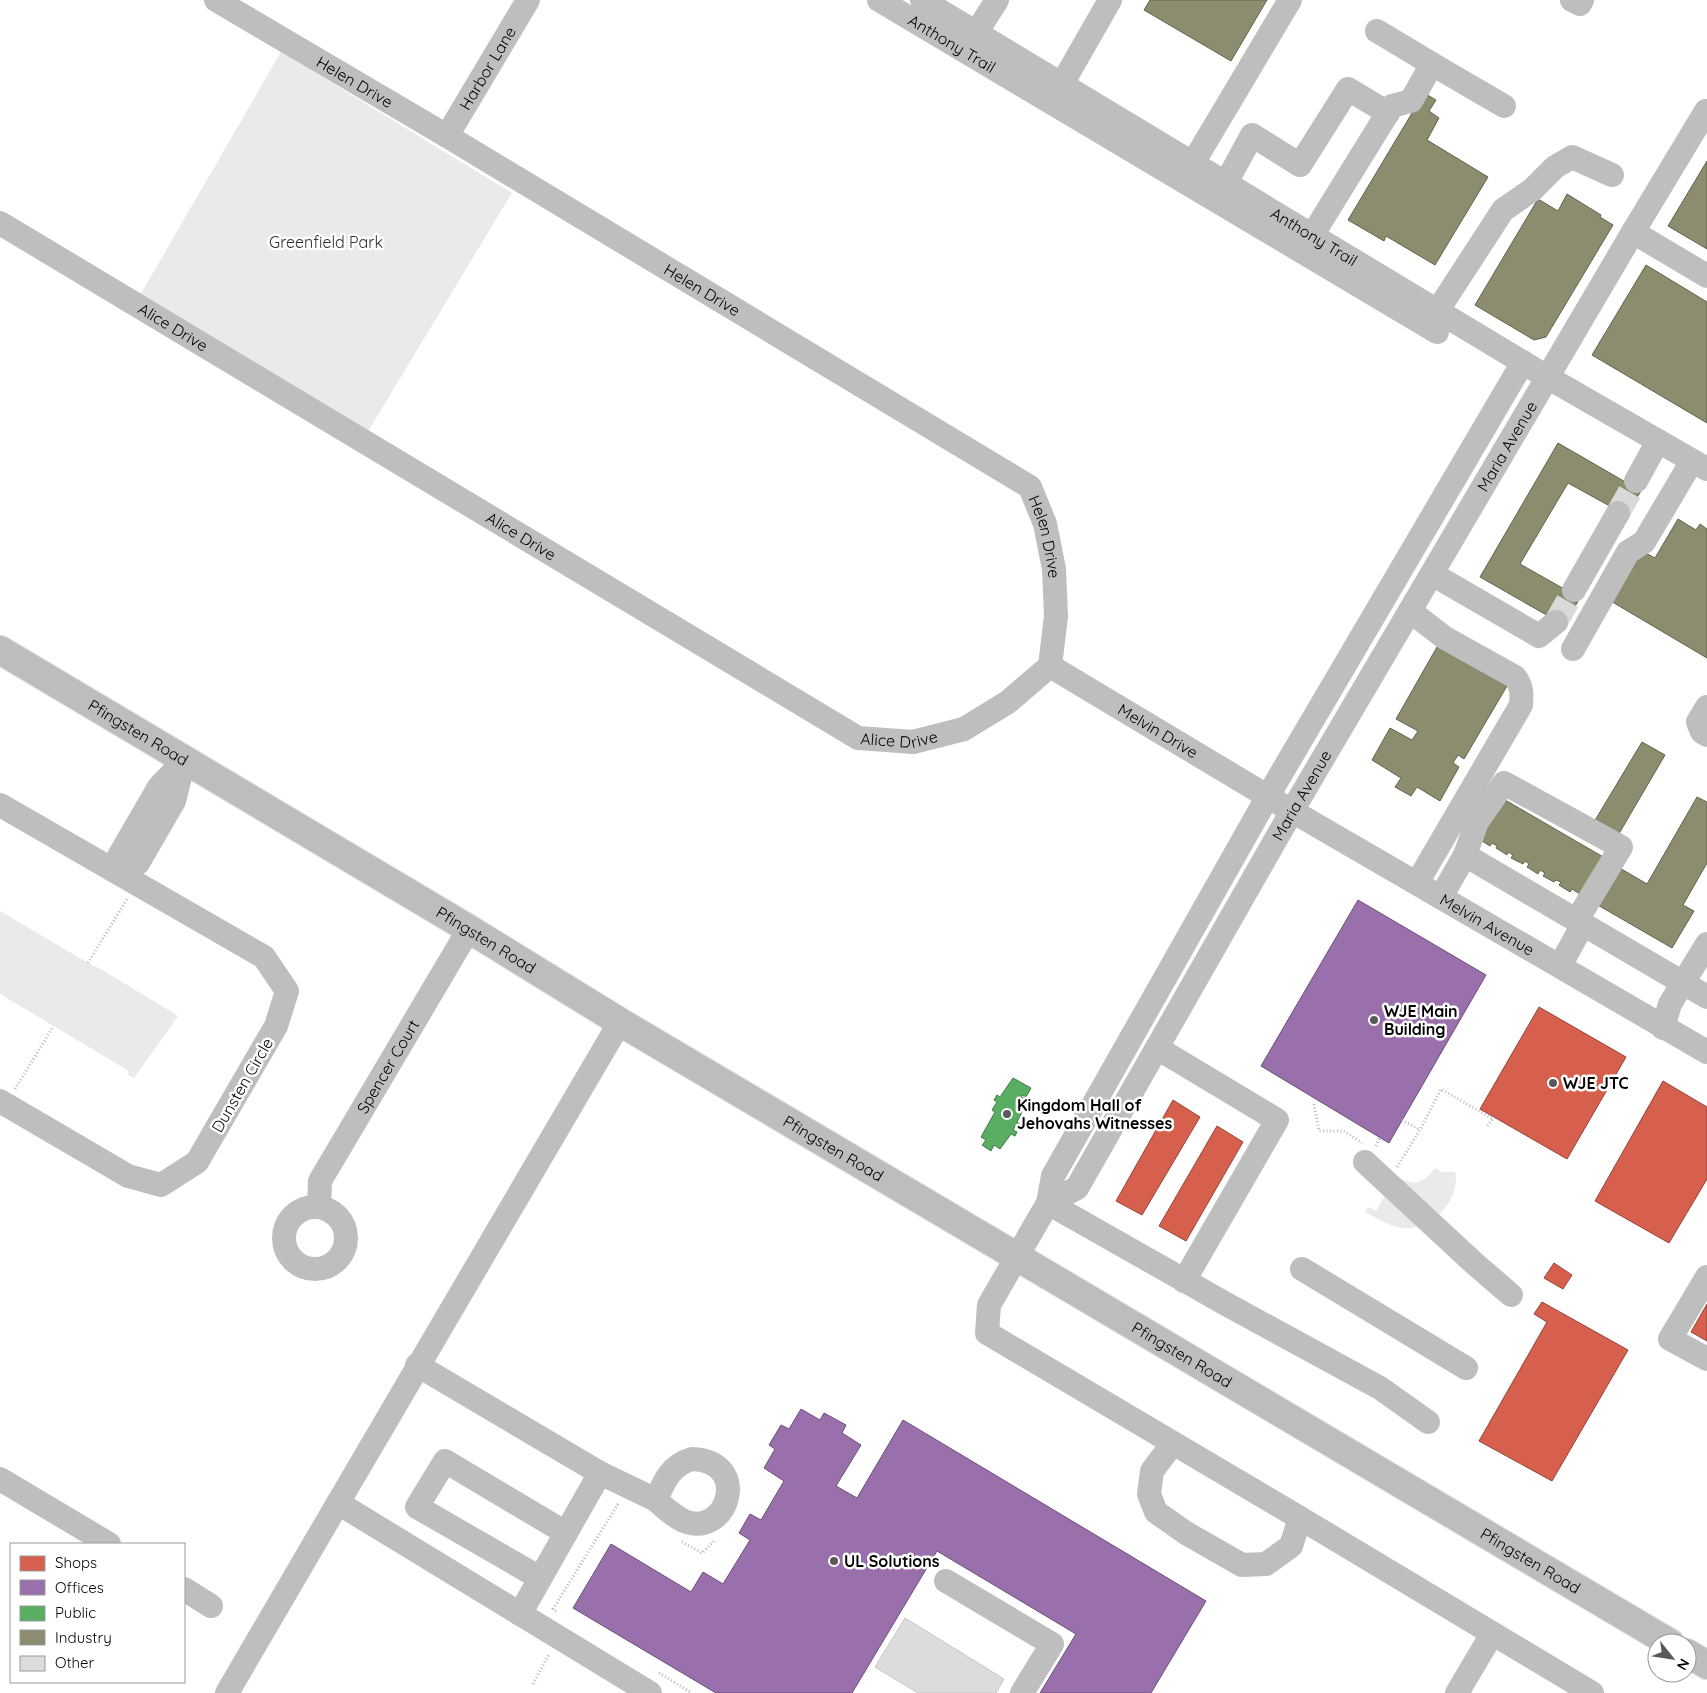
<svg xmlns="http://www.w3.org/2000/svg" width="1707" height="1693" font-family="Quicksand,sans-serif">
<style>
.green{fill:#eaeaea}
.shops{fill:#d6604d;stroke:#964336}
.offices{fill:#9970ab;stroke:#6b4e78}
.public{fill:#5aae61;stroke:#3f7a44}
.industry{fill:#8c8c6e;stroke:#62624d}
.building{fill:#dcdcdc;stroke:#c5c5c5}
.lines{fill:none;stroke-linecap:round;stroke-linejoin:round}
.minor-tunnel{stroke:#d9d9d9;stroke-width:24;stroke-dasharray:24 12;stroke-linecap:butt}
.major-casing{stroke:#dbdbdb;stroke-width:30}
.path{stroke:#b8b8b8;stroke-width:3;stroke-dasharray:1 2.5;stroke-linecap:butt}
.minor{stroke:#bebebe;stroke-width:24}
.major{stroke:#bdbdbd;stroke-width:28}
.poi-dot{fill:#595959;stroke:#fff;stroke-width:2}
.labels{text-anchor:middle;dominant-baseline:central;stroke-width:5;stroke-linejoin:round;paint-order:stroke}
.street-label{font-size:16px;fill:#000;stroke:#fff}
.park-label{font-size:16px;fill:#2f2f2f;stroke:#fff}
.poi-label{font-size:16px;font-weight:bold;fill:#000;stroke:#fff;text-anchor:start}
</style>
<rect width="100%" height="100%" fill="#fff"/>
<path class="green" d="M281,52L512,193L367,433L139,297Z
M0,911L88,963L101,969L178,1016L134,1078L128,1075L129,1071L0,994Z
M1435,1168L1443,1172H1455C1461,1196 1437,1225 1412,1228C1396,1231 1379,1219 1365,1212L1368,1207L1376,1211L1396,1177C1416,1185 1421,1185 1435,1168Z"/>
<path class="shops" d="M1539,1007L1626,1057L1567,1159L1480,1109Z
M1663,1081L1707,1107V1179L1669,1243L1595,1201Z
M1173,1100L1200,1117L1142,1215L1116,1201Z
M1217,1126L1243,1142L1186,1241L1159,1226Z
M1554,1263L1572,1275L1563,1289L1544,1278Z
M1542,1302L1628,1350L1552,1481L1479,1441L1547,1322L1534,1314Z
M1707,1304V1341L1691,1332Z"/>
<path class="offices" d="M1358,900L1486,975L1389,1143L1261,1066Z
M801,1409L820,1420L824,1413L846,1425L842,1433L861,1445L836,1486L857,1498L903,1420L1206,1601L1151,1693H1040L1076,1634L937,1551L852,1693H716L573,1608L611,1544L691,1592L703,1572L723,1584L750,1540L739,1533L750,1514L761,1520L784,1481L764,1468L775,1449L769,1445L781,1425L789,1429Z"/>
<path class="public" d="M1013,1078L1031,1088L1026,1097L1022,1095L1021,1097L1024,1098L1021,1104L1025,1106L1017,1122L1021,1125L1019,1127L1016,1125L1013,1130L1017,1132L1015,1136L1011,1134L1000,1149L994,1145L991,1151L982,1145L986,1140L981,1137L995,1112L992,1110L997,1102L994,1100L997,1095L1000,1097Z"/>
<path class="industry" d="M1150,0H1267L1231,61L1144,10Z
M1424,93L1436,100L1429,111L1439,118L1427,140L1488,177L1435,265L1386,236L1384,241L1348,220Z
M1707,161V249L1668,226Z
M1567,194L1601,215L1600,217L1613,225L1546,337L1534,340L1475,305L1538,199L1558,211Z
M1646,265L1707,302V423L1592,355Z
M1558,443L1641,491L1626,515L1568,483L1520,564L1580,598L1564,625L1480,577Z
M1678,519L1696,530L1700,524L1707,529V658L1609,600L1640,550L1655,558Z
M1437,647L1507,686L1464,759L1458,755L1453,763L1459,767L1440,801L1417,787L1411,796L1395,787L1401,778L1372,760L1390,728L1412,740L1418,731L1396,719Z
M1642,742L1665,755L1617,837L1594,822Z
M1500,797L1605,858L1583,896L1572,889L1570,892L1559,885L1561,882L1556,880L1554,882L1543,876L1545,873L1540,870L1538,874L1527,867L1529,864L1525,861L1523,864L1511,858L1513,855L1508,852L1507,855L1496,848L1497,846L1492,843L1490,846L1479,839Z
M1697,797L1707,802V863L1683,905L1694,911L1672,948L1596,904L1618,867L1647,884Z"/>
<path class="building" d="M905,1618L1004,1679L996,1693H918L875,1667Z"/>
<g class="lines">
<path class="minor-tunnel" d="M1618,513L1636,481
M1556,622L1574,590"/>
<defs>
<g id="major">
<path id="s9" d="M0,650L469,929L620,1022L1670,1643"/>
<path d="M1687,1653L1707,1665"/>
</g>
</defs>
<use href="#major" class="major-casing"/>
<path class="path" d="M88,963L127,899
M15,1089L53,1027
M1314,1104L1319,1131H1344L1362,1143
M1402,1120L1420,1130
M1376,1146L1380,1137
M1397,1167L1420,1130L1441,1089L1493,1119L1486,1127
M682,1542L702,1553L715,1540
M556,1611L553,1609L618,1504
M659,1673L692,1693
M533,1684L549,1654"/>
<g class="minor">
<path id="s1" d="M216,0L447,136L1030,487L1045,524L1054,569L1056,616L1050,666"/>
<path id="s2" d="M879,0L1437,332"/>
<path id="s3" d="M922,0L1547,377L1707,469"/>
<path d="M1572,0L1580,4L1582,0"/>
<path d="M1377,31L1432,64"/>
<path d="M976,33L997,0"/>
<path d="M1062,84L1110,0"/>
<path id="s4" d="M447,136L528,0"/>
<path d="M1193,163L1290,0"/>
<path d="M1226,183L1252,135L1300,165L1348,89L1388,113"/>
<path id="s5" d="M0,223L858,738L913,742L964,729L1008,702L1050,666"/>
<path d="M1633,232L1706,111L1707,112"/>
<path d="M1305,247L1392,106L1411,101L1432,64L1504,106"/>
<path d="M1438,310L1503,210L1532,190L1555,167L1572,157L1612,175"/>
<path d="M1523,362L1268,796L1053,1176L1048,1203L989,1305L987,1333L1300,1518L1592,1693"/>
<path d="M1636,481L1658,441"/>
<path d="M1432,574L1539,636L1556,622"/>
<path d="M1574,590L1618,513"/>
<path d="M1410,611L1445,638L1515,677C1522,686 1522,694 1521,705L1417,883"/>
<path d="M1573,649L1628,552L1644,542L1692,461"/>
<path id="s6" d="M1050,666L1292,811L1707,1052"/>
<path d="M1707,707L1698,722L1702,732L1707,735"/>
<path d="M184,761L174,801L138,863L119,873V856L159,787Z"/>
<path d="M0,805L264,957L287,991L276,1026L197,1162L161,1185L128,1176L0,1101"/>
<path d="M1465,855L1477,822L1504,783L1621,847L1577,920"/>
<path d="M1441,897L1465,855L1707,997"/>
<path d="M1560,966L1583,924"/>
<path d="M620,1022L338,1503L650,1693"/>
<path d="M1663,1028L1670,1004L1707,944"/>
<path d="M1157,1048L1277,1120L1184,1281"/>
<path d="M1365,1162L1475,1264L1511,1295"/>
<path id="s7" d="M1048,1203L1077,1188L1292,811L1633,232L1707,276"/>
<path d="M1048,1203L1226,1304L1380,1388L1428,1422"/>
<circle cx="315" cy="1238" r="31"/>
<path id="s8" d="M319,1207L320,1181L469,929"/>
<path d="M1302,1269L1466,1368"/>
<path d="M1707,1277L1670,1339L1707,1359"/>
<path d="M417,1365L600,1473L656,1500"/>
<path d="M1173,1443L1152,1471L1149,1494L1156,1512L1186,1533L1242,1565L1266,1564L1291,1546L1300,1518"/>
<path d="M692,1459C752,1461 728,1539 684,1521C673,1516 664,1507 656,1500C664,1481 671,1465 692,1459Z"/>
<path d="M0,1479L109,1544"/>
<path d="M540,1578L417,1507L445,1461L566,1533"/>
<path d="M946,1581L1052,1644L1022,1693"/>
<path d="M184,1589L211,1606"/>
<path d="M520,1614L600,1473"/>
<path d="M227,1693L338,1503"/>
<path d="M1457,1693L1492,1634"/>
</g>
<use href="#major" class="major"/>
</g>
<g class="poi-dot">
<circle cx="1374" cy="1020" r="5"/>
<circle cx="1553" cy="1083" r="5"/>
<circle cx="1007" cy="1114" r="5"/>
<circle cx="834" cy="1561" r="5"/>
</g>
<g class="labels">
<g class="street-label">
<text stroke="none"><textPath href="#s2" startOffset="85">Anthony Trail</textPath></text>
<text stroke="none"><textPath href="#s4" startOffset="79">Harbor Lane</textPath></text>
<text stroke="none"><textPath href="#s1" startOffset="161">Helen Drive</textPath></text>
<text stroke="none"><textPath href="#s3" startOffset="458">Anthony Trail</textPath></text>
<text stroke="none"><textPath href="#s1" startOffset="566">Helen Drive</textPath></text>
<text stroke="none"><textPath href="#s5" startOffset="202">Alice Drive</textPath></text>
<text stroke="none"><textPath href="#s7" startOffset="890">Maria Avenue</textPath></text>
<text stroke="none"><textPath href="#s5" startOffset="608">Alice Drive</textPath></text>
<text stroke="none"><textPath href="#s1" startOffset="1001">Helen Drive</textPath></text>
<text stroke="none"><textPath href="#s6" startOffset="126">Melvin Drive</textPath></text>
<text stroke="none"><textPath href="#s9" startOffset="161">Pfingsten Road</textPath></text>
<text stroke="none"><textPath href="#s5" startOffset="1042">Alice Drive</textPath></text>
<text stroke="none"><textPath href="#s7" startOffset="485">Maria Avenue</textPath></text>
<text stroke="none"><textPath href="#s6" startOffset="508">Melvin Avenue</textPath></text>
<text stroke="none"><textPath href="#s9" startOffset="566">Pfingsten Road</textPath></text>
<text stroke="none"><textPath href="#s8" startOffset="159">Spencer Court</textPath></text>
<text transform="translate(242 1085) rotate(-60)">Dunsten Circle</text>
<text stroke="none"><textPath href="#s9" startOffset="971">Pfingsten Road</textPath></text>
<text stroke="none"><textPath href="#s9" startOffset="1376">Pfingsten Road</textPath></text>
<text stroke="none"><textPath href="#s9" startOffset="1781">Pfingsten Road</textPath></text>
</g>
<g class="park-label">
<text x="326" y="242">Greenfield Park</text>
</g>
<g class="poi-label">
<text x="1384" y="1011">WJE Main<tspan x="1384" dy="18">Building</tspan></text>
<text x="1563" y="1083">WJE JTC</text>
<text x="1017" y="1105">Kingdom Hall of<tspan x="1017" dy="18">Jehovahs Witnesses</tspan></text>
<text x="844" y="1561">UL Solutions</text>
</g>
</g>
<rect x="10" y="1543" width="175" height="140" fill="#ffffff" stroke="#999999"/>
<rect x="20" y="1556" width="25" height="15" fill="#d6604d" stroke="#999999"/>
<text x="55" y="1568" font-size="15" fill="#000000">Shops</text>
<rect x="20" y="1580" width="25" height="15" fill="#9970ab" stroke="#999999"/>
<text x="55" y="1593" font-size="15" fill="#000000">Offices</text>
<rect x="20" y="1606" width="25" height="15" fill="#5aae61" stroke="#999999"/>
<text x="55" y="1618" font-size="15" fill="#000000">Public</text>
<rect x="20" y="1630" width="25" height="15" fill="#8c8c6e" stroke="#999999"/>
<text x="55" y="1643" font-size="15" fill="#000000">Industry</text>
<rect x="20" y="1656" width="25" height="15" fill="#dcdcdc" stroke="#999999"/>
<text x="55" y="1668" font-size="15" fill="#000000">Other</text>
<g transform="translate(1672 1658) rotate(120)"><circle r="24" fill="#ffffff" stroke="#999999"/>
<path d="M0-4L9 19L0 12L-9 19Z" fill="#595959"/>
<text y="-8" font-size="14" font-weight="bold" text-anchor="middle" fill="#000000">N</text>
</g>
</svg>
